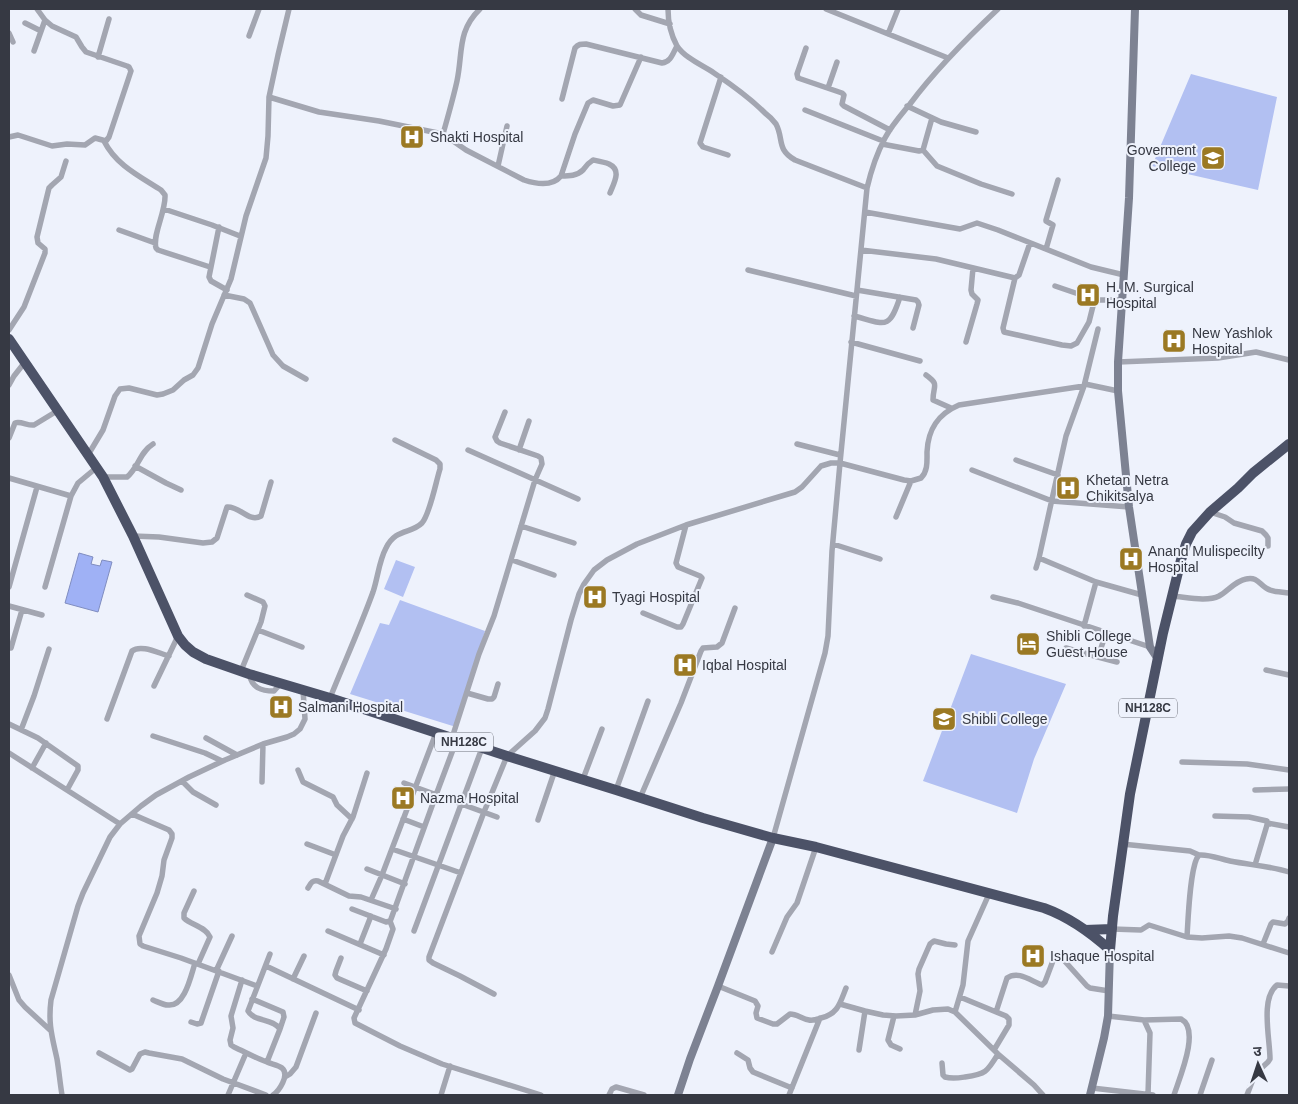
<svg xmlns="http://www.w3.org/2000/svg" width="1298" height="1104" font-family="Arial,'Noto Sans Devanagari',sans-serif">
<style>
.green{fill:#b2c0f2}
.water{fill:#9fb1f5;stroke:#808dc0}
.lines{fill:none;stroke-linecap:round;stroke-linejoin:round}
.street{stroke:#a3a6b1;stroke-width:5.5}
.secondary{stroke:#7d8292;stroke-width:8}
.highway{stroke:#4c5267;stroke-width:10}
.labels{text-anchor:middle;dominant-baseline:central;stroke-width:4;stroke-linejoin:round;paint-order:stroke}
.shield{fill:#eef2fc;stroke:#6d707a;stroke-width:1}
.shield-label{font-size:12px;font-weight:bold;fill:#363943}
.poi-label{font-size:14px;fill:#363943;stroke:#eef2fc;text-anchor:start}
</style>
<rect width="100%" height="100%" fill="#eef2fc"/>
<path class="green" d="M1191,74L1277,97L1258,190L1152,166Z
M396,560L415,567L403,597L384,589Z
M400,600L485,631L456,727L350,694L380,623L389,625Z
M971,654L1066,684L1034,759L1017,813L923,781Z"/>
<path class="water" d="M79,553L93,557L91,564L100,566L102,560L112,562L98,612L65,603Z"/>
<g class="lines">
<path class="street" d="M635,9L641,15L670,24
M668,9C668,21 671,35 677,46C685,58 702,65 714,73C732,85 750,98 765,113C769,116 773,120 776,124C784,139 776,149 795,160L867,188
M826,9L948,58
M25,23L41,31
M9,33L13,42
M888,34L898,9
M249,36L259,9
M806,48L797,74L798,78L842,93L844,95L842,104L844,106L890,130
M34,51L45,20
M98,57L109,19
M721,77L700,143L703,147L728,155
M828,88L837,62
M269,97L319,112L379,121L443,134L466,150L524,180C536,184 552,187 561,176L575,134L588,103L593,100L613,106L620,105L641,57
M562,99L575,48C578,44 581,44 586,44L662,63C671,62 673,53 677,46
M907,106L941,122L976,132
M805,110L883,141
M443,134C448,116 453,99 457,81C463,53 457,31 480,9
M9,137L18,135L52,146L67,144L85,145L95,138L106,141L109,137L131,71L129,67L127,66L86,52L82,47L76,37L52,26L45,20L37,9
M104,141C116,165 139,176 161,190L165,195C166,212 152,235 156,248L158,250L210,267
M882,144L919,151L923,150L932,118
M923,150L937,166L981,184L1012,194
M498,166L507,126
M561,176C569,176 577,176 583,170C586,166 588,163 593,160C598,161 604,162 609,164C622,170 614,183 610,193
M164,209L212,225L240,236
M865,212L960,229L977,223L998,230L1091,267L1124,275
M219,227L209,277L211,281L227,290
M119,230L155,243
M1046,249L1053,225L1046,221V220L1058,180
M861,250L936,259L1015,278L1019,275L1030,243
M748,270L856,296
M1015,278L1003,328L1004,332L1062,345L1071,346L1077,343L1089,322L1094,302L1099,300H1123
M1055,286L1096,300
M857,290L916,300L918,302L919,305L913,328
M224,295L244,299L250,303L273,355L283,366L306,379
M854,316C885,324 889,331 900,297
M9,330L24,307L45,253V249L38,243L37,237L49,188L52,185L61,177L66,161
M851,342L920,361
M966,342L977,304L978,300L972,294L971,290L973,268
M1118,362L1218,358L1256,352L1289,360
M926,375C940,385 933,385 933,400L951,408
M9,385L14,376L25,362
M9,438L15,423C21,421 28,426 34,425L57,411
M797,444L840,455
M468,450L578,499
M519,450L529,421
M88,455L103,430L115,396L120,389L129,388L157,395L163,394L173,390L184,380L193,375L198,368L212,324L231,279L246,216L266,158L268,136L269,97L278,55L289,9
M1016,460L1058,475
M135,466L166,483L181,490
M972,470L1052,501L1129,507
M103,477H127C138,468 140,452 153,444
M9,478L71,496
M1210,512L1225,517L1234,523L1262,531L1266,535L1268,538V546
M896,517L911,481
M521,526L574,543
M133,536L159,537L203,543L212,542L217,538L227,507C240,506 249,523 261,516L271,482
M833,544L880,559
M1039,558L1066,436L1084,386L1098,329
M512,560L554,575
M1036,568L1039,558L1096,582L1142,595
M9,587L37,487
M45,587L71,496L78,483L96,468
M1172,596C1186,597 1207,602 1219,596C1228,591 1235,581 1246,579C1259,576 1260,587 1270,590C1276,592 1283,592 1289,593
M993,597L1018,603L1150,647
M9,606L42,615
M643,613L677,627H681L683,624L702,578L700,576L678,567L676,563L686,525
M1084,626L1096,582
M258,630L302,647
M11,648L22,610
M1066,648L1098,657L1106,633
M1098,657L1117,662
M1266,670L1289,675
M241,671L261,622L265,606L263,602L247,595
M249,674C252,688 261,691 274,691L281,683
M154,686L178,636
M467,693L488,699H492L494,697L498,684
M330,698C344,663 360,628 373,592C378,577 379,561 386,548C396,528 411,534 422,523C430,514 436,481 440,469V464L436,460L395,440
M107,719L132,651C141,644 158,653 169,656
M9,724L38,738L78,766V770L67,790
M21,730L34,696L49,649
M153,736L205,753L222,761
M206,738L237,755
M452,738L479,654L494,616L535,480L542,464L541,458L538,456L500,443L497,441L495,437L505,412
M9,753L120,824
M1182,762L1247,764L1289,770
M32,768L46,743
M298,770L303,782L333,797L337,805L352,819
M583,779L602,729
M182,781L193,792L216,805
M262,782L263,744
M404,783L497,817
M616,790L648,701
M1255,790L1289,789
M640,798L681,703L701,651L703,648L717,647L722,643L735,608
M132,814L169,830L172,834V838L164,860L162,876L157,893L139,936L140,944L143,946L181,958L257,986
M1215,816L1249,817L1267,821V825L1255,865
M403,819L424,827
M538,820L555,770
M1267,823L1289,827
M773,838L825,653L828,636L832,551L840,463L867,188C871,171 877,153 885,138C892,125 901,115 910,104C936,69 966,39 998,9
M307,844L336,855
M1122,844L1190,851L1199,855
M392,849L461,873
M367,869L405,884
M325,884L343,836L353,817L367,773
M308,888C311,883 312,880 318,881L349,896L361,897L396,909
M194,891L184,913V918C191,925 206,927 210,937L198,964
M371,900L382,875L436,733
M352,909L386,922L390,921L391,919L436,795L457,739
M390,921L393,929L386,949L354,1018L355,1023L400,1046L442,1064L541,1095
M1112,929L1141,930L1149,925L1187,937L1202,938L1229,936L1242,938L1289,953
M328,931L384,955
M414,931L482,748
M1187,937C1188,921 1190,864 1199,855C1209,854 1220,859 1230,861C1250,865 1270,866 1289,872
M360,944L371,916
M1263,944L1271,924L1273,922L1285,924L1288,921L1289,918
M772,952L787,917L797,903L816,847
M341,958L336,971L335,975L337,978L367,991
M266,966L359,1010
M216,971L232,936
M9,975L19,1000L25,1007L50,1030
M293,979L304,956
M242,980L231,1016L233,1028L230,1040L231,1045L234,1047C245,1052 256,1058 267,1062C271,1064 278,1065 282,1068C290,1075 279,1091 273,1095
M718,986L755,1001L758,1006L756,1013L757,1018L773,1024H777L790,1014C797,1014 802,1019 809,1020C813,1021 818,1019 821,1018C838,1014 840,1003 846,988
M494,994L460,976L433,963L429,960V957L484,812L507,756L535,731L545,718L548,709L571,620L579,594L584,584L594,570L607,560L637,544L686,525L795,492L802,487L821,466L831,463H840L904,480L911,481L921,478C928,471 927,461 927,452C928,429 938,414 959,405L1084,386L1085,384L1118,391
M960,997L1006,1016L1009,1019V1025L994,1050
M252,999L283,1012L284,1017L280,1029
M153,1000C158,1002 163,1005 168,1005C185,1007 191,975 195,963
M840,1004L865,1011L883,1015L896,1016L915,1015L933,1010L948,1009L955,1012L998,1054L1034,1085L1043,1095
M955,1012L963,985L968,941L989,894
M996,1012L1007,978C1018,970 1031,981 1042,985L1045,982L1054,958L1056,956L1061,957L1087,986L1090,988L1109,991
M915,1015L920,991L918,974L919,969L930,944L934,941L946,944L955,945
M894,1016L888,1040L891,1045L900,1049
M1108,1016L1144,1020L1181,1019C1201,1029 1179,1079 1174,1095
M1144,1020L1150,1033L1148,1094
M191,1022L197,1024L201,1023L219,971
M859,1050L865,1011
M99,1053L130,1070L132,1069L140,1054L145,1052L149,1053L182,1059L223,1079L266,1095
M737,1053L748,1060L750,1068L753,1072L792,1088
M267,1062L280,1029C273,1018 254,1022 248,1011L270,954
M942,1063L943,1075L945,1077C952,1079 958,1078 965,1077C986,1074 987,1072 998,1054
M285,1077L290,1074L296,1067L316,1013
M1092,1088L1153,1095
M62,1095C60,1083 59,1071 57,1059C52,1036 48,1024 51,1000L78,906L83,893L110,837L120,824L141,806L156,795L189,777L225,760L263,744L287,737L294,734L300,729L305,719L303,690
M228,1095L246,1053
M441,1095L450,1066
M609,1095L612,1089L616,1087L644,1095
M789,1095L820,1018
M1200,1095L1212,1060
M1247,1095L1255,1074L1268,1062L1270,1059C1270,1039 1260,998 1277,985L1289,986"/>
<path class="secondary" d="M1135,9L1129,198L1118,362V391L1129,507L1150,647L1158,659
M678,1095L690,1059L718,986L773,838
M1090,1095L1104,1038L1108,1016L1110,950"/>
<path class="highway" d="M9,339L103,477L133,536L178,636L185,645L193,652L206,659L249,674L330,698L507,756L616,790L703,818L773,838L816,847L1044,908C1069,917 1090,932 1110,950
M1085,930L1112,929
M1110,950L1113,916L1130,794L1163,633L1181,560L1186,544L1192,532L1210,512L1238,488L1253,473L1289,444"/>
</g>
<defs>
<symbol id="hospital-square" viewBox="-11 -11 22 22"><rect x="-9" y="-9" width="18" height="18" rx="4" fill="#9b7923" stroke="#eef2fc"/><path d="M-5-5h3v3.5h4V-5h3V5h-3V1.5h-4V5h-3Z" fill="#fff"/></symbol>
<symbol id="university-square" viewBox="-11 -11 22 22"><rect x="-9" y="-9" width="18" height="18" rx="4" fill="#9b7923" stroke="#eef2fc"/><path d="M0-5L7-2L0 1L-7-2ZM-4 1L0 2.5L4 1V4Q0 6-4 4Z" fill="#fff"/></symbol>
<symbol id="hotel-square" viewBox="-11 -11 22 22"><rect x="-9" y="-9" width="18" height="18" rx="4" fill="#9b7923" stroke="#eef2fc"/><path d="M-6-4.5h1.5V1H6V5H4.5V3h-9V5H-6ZM-4 0a1.8 1.8 0 1 1 3.6 0ZM.5 0V-2.5h3Q6-2.5 6 0Z" fill="#fff"/></symbol>
</defs>
<g fill-rule="evenodd">
<use href="#hospital-square" x="398" y="123" width="28" height="28"/>
<use href="#university-square" x="1199" y="144" width="28" height="28"/>
<use href="#hospital-square" x="1074" y="281" width="28" height="28"/>
<use href="#hospital-square" x="1160" y="327" width="28" height="28"/>
<use href="#hospital-square" x="1054" y="474" width="28" height="28"/>
<use href="#hospital-square" x="1117" y="545" width="28" height="28"/>
<use href="#hospital-square" x="581" y="583" width="28" height="28"/>
<use href="#hotel-square" x="1014" y="630" width="28" height="28"/>
<use href="#hospital-square" x="671" y="651" width="28" height="28"/>
<use href="#hospital-square" x="267" y="693" width="28" height="28"/>
<use href="#university-square" x="930" y="705" width="28" height="28"/>
<use href="#hospital-square" x="389" y="784" width="28" height="28"/>
<use href="#hospital-square" x="1019" y="942" width="28" height="28"/>
</g>
<g class="labels">
<g class="shield">
<rect x="1119" y="698.5" width="58" height="19" rx="4"/>
<rect x="435" y="732.5" width="58" height="19" rx="4"/>
</g>
<g class="shield-label">
<text x="1148" y="708">NH128C</text>
<text x="464" y="742">NH128C</text>
</g>
<g class="poi-label">
<text x="430" y="137">Shakti Hospital</text>
<text x="1196" y="150" text-anchor="end">Goverment<tspan x="1196" dy="16">College</tspan></text>
<text x="1106" y="287">H. M. Surgical<tspan x="1106" dy="16">Hospital</tspan></text>
<text x="1192" y="333">New Yashlok<tspan x="1192" dy="16">Hospital</tspan></text>
<text x="1086" y="480">Khetan Netra<tspan x="1086" dy="16">Chikitsalya</tspan></text>
<text x="1148" y="551">Anand Mulispecilty<tspan x="1148" dy="16">Hospital</tspan></text>
<text x="612" y="597">Tyagi Hospital</text>
<text x="1046" y="636">Shibli College<tspan x="1046" dy="16">Guest House</tspan></text>
<text x="702" y="665">Iqbal Hospital</text>
<text x="298" y="707">Salmani Hospital</text>
<text x="962" y="719">Shibli College</text>
<text x="420" y="798">Nazma Hospital</text>
<text x="1050" y="956">Ishaque Hospital</text>
</g>
</g>
<rect width="1298" height="1104" fill="none" stroke="#363943" stroke-width="20"/>
<g transform="translate(1258 1064) rotate(357)" stroke="#eef2fc" stroke-width="4" paint-order="stroke">
<path d="M0-4L9 19L0 12L-9 19Z" fill="#363943"/>
<text y="-8" font-size="14" font-weight="bold" text-anchor="middle" fill="#363943">उ</text>
</g>
</svg>
